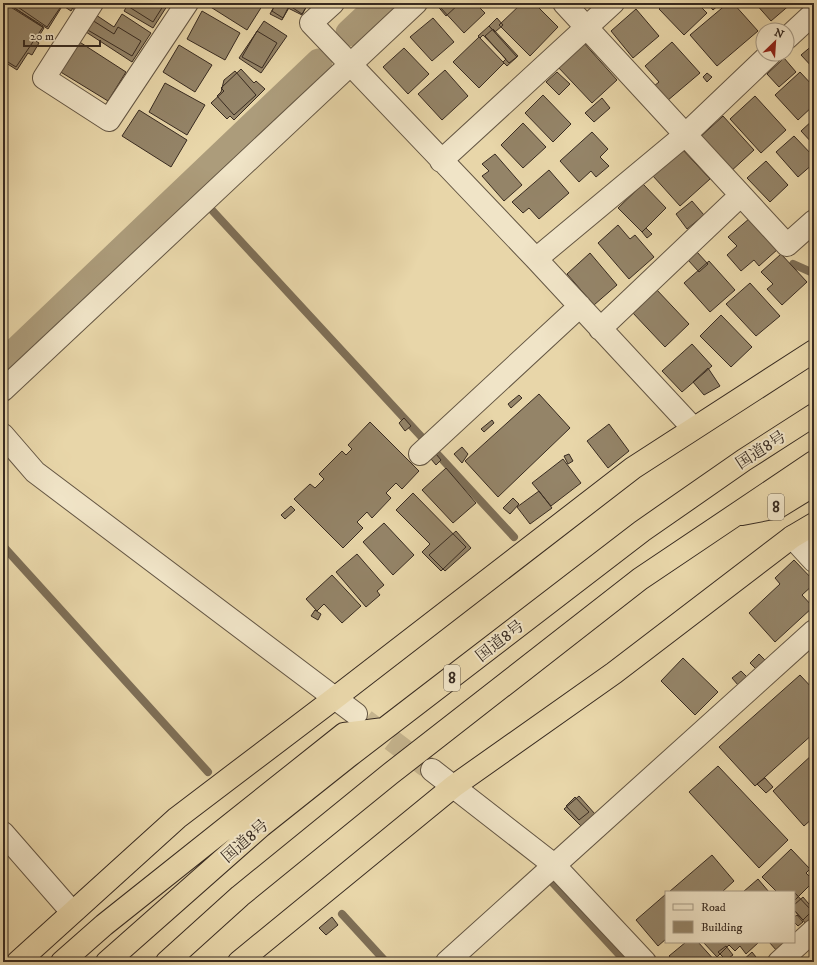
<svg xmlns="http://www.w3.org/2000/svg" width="817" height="965" font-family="'IM FELL DW Pica','Noto Serif JP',serif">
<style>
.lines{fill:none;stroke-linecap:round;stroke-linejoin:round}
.stream{stroke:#7e6f57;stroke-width:8}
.canal{stroke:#ac9c7b;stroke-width:27}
.building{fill:#948468;stroke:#382b21}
.minor-tunnel{stroke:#c5b48e;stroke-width:22;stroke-dasharray:22 11;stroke-linecap:butt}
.minor-casing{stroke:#645643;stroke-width:24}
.highway-casing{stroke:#382b21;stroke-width:24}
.minor{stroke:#f0e4c7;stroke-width:22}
.highway{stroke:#e8d6a9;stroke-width:22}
.labels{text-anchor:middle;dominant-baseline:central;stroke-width:4;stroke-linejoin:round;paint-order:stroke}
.shield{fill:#f0e4c7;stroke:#6f6253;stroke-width:1}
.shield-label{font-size:15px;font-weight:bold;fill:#382b21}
.street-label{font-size:16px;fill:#382b21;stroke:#f0e4c7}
</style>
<rect width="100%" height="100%" fill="#e8d6a9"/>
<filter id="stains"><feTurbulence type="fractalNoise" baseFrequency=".005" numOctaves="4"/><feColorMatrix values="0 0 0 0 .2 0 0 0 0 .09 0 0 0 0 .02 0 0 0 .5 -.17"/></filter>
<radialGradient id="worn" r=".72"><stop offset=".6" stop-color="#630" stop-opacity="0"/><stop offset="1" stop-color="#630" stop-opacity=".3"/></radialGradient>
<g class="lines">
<path class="stream" d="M189,185L194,192
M210,208L514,537
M793,264L811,272L814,276
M3,546L208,772
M552,882L626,962
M342,914L386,962"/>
<path class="canal" d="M349,33L381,3
M3,363L319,62"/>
</g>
<path class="building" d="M12,3H59L62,5L47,27Z
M13,3H54L61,8L48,29L11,6Z
M59,3H76L71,11Z
M64,3H79L75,10Z
M128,3H165L153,22L126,5Z
M129,3H169L153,28L124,11Z
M211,3H264L247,30L209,6Z
M276,3H309L302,14L290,6L283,18L272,11Z
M276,3H308L302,15L288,8L282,20L270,14Z
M435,3H460L446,16Z
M443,3H475L485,13L464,33L439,6Z
M522,3H534L558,27L530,56L499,25Z
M665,3H697L707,13L684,35L659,9Z
M707,3H721L713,10Z
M728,3H733L758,31L717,66L690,35Z
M755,3H792L771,21Z
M9,4L43,27L16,67L3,59V13Z
M9,6L44,28L36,41L39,43L32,55L28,53L17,70L3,61V15Z
M636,9L659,36L633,58L611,31Z
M202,11L240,33L225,60L187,39Z
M122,14L151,33L132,62L86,32L96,15L114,27Z
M433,18L454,42L432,61L410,37Z
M497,18L503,25L495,32L489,26Z
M92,20L114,34L118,27L141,41L132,56L86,29Z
M264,21L287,36L261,73L239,58Z
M489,26L517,57L507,66L503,62L506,59L483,35L480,38L478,36Z
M493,29L518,56L509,63L485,36Z
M257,31L277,43L262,68L242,57Z
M479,37L504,63L479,88L453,62Z
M78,41L126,72L108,101L59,71Z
M583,42L617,80L592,103L557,66Z
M672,42L700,73L667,101L654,86L659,82L645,66Z
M814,44V69L801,55Z
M179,45L212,65L195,92L163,72Z
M404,48L429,74L408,94L383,67Z
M784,58L796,72L779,87L767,74Z
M241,69L254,83L256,81L265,89L234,120L230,116L227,119L211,103L224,91L221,88Z
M445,70L468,96L442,120L418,94Z
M235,71L256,95L234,115L217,96L221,92L224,80Z
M557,72L570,84L559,95L546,82Z
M800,72L814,87V105L798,120L775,95Z
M707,73L712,77L707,82L703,77Z
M165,83L205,105L187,135L149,112Z
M543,95L571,124L553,142L525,113Z
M755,96L786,130L761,153L730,119Z
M602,98L610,108L594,122L585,113Z
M139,110L187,140L171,167L122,136Z
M723,116L754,150L729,173L698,139Z
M814,119V145L801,131Z
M523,123L546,147L523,168L501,145Z
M592,132L608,149L600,157L609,166L596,177L591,171L579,182L560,161Z
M794,136L814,157V163L798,177L776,152Z
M683,150L710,179L680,206L653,176Z
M495,154L522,185L504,201L482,176L489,171L482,164Z
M766,161L788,185L770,202L747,178Z
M549,170L569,193L539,219L529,208L523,213L512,202Z
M643,184L666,208L642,232L618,208Z
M692,201L704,215L687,229L676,214Z
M750,218L778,249L759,266L754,260L741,271L727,255L737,246L728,237Z
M618,225L630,239L635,235L654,257L629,279L598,243Z
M646,228L652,234L647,238L642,232Z
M697,252L708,264L699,272L688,260Z
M590,253L617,285L594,305L567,274Z
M781,254L807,282L782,305L767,289L773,284L761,272Z
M709,261L735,290L710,312L684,283Z
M750,283L780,316L756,336L726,304Z
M656,289L689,324L665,347L632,312Z
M721,315L752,347L731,367L700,336Z
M692,344L712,366L682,392L662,371Z
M708,368L720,386L704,395L693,382Z
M539,394L570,428L498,497L465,461Z
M519,395L522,398L511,408L508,404Z
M404,418L411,426L405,431L399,423Z
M492,420L494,423L484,432L481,429Z
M370,422L419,471L402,489L396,483L386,493L391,498L372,518L367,512L357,522L363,528L343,548L294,499L310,484L315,488L324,479L319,474L342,451L346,455L352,449L348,445Z
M609,424L629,451L608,468L587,441Z
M462,447L468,454L462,463L454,454Z
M436,454L441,460L436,465L431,459Z
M569,454L573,461L568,464L564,456Z
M563,459L581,483L551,506L532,483Z
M446,468L476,503L453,523L422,490Z
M539,491L552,508L530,524L517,507Z
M413,493L466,547L441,571L422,552L430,544L396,510Z
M513,498L519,504L510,514L503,508Z
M291,506L295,510L285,519L281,515Z
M384,523L414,555L393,575L363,542Z
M456,531L471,548L445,571L429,555Z
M357,554L384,585L377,591L380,595L366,607L336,572Z
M794,560L814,581V584L802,595L813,607L775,642L749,613L780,584L775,578Z
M332,575L361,606L342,623L324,604L317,611L306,599Z
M315,610L321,614L318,620L311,616Z
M759,654L765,660L756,669L750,663Z
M683,658L718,692L695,715L661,681Z
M741,671L747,677L738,685L732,678Z
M800,675L814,690V733L755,786L719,747Z
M814,753V817L804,826L773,791Z
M718,766L788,840L759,868L689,792Z
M765,778L773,787L766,793L757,784Z
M579,796L595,814L581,826L564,809Z
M575,797L589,812L579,820L566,806Z
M791,849L810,869L806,873L814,881L794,901V892H777L762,877Z
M712,855L734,881L722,892H669Z
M758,879L769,892H743Z
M793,891L812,911L803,920L794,910Z
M666,894V939L658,946L636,920Z
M803,897L814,910V917L806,924L794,910V905Z
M797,915L803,922L798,926L794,922V917Z
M332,917L338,925L326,935L319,928Z
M686,942H698L716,962H674L669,956Z
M703,942H759L746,954L740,946L735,951L729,945L717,957Z
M769,942H787L777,951Z
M726,946L733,955L726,960L718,952Z
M752,952L760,962H741Z"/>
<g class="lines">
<path class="minor-tunnel" d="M365,720L427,767"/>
<defs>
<path id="minor" d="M92,3L44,78L109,120L187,3
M333,3L311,23L536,259L693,428
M564,3L787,245L814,221
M787,38L814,13
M441,161L613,3
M536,259L685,135L770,54
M600,329L741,195
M3,390L416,3
M3,435L35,472L356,714
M420,454L580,306
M792,537L814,561
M432,770L554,865L645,962
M3,833L72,912
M447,962L814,631
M779,962L814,930"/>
<path id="highway" d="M742,514L778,507L814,485
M18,962L177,818L335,698L633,468L814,351
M62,962L104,925L344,734L384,729
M107,962L261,826L349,756L642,531L744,460L814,415
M167,962L240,896L390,774L640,579L814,462
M239,962L454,786L614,673L792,537L814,524"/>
</defs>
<use href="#minor" class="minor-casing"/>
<use href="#highway" class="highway-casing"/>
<use href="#minor" class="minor"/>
<use href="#highway" class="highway"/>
</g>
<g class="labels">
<g class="shield">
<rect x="768" y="494" width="16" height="26" rx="3"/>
<rect x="444" y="665" width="16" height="26" rx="3"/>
</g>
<g class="shield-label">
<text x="776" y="507">8</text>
<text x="452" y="678">8</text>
</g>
<g class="street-label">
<text transform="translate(761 450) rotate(-33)">国道8号</text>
<text transform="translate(500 641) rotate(-38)">国道8号</text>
<text transform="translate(245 841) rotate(-41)">国道8号</text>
</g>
</g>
<rect width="817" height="965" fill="none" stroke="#e8d6a9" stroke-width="16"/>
<rect x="4" y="4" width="809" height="957" fill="none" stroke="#382b21" stroke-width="2"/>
<rect x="8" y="8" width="801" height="949" fill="none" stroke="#382b21"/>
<rect x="665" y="891" width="130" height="52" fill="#f0e4c7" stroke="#a69a85"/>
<rect x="673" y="904" width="20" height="6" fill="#f0e4c7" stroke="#a69a85"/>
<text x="701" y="911" font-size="12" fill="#382b21">Road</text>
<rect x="673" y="921" width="20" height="12" fill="#948468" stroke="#a69a85"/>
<text x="701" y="931" font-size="12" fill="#382b21">Building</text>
<g transform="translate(775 42) rotate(25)"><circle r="19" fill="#f0e4c7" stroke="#a69a85"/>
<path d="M0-3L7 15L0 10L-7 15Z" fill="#8f2418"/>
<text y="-6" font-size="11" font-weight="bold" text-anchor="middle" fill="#382b21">N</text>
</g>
<path d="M24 40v6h76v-6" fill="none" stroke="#382b21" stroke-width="2"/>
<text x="30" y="40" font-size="12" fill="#382b21" stroke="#f0e4c7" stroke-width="3" paint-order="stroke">20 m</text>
<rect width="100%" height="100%" filter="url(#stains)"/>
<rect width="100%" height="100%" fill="url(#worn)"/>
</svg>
